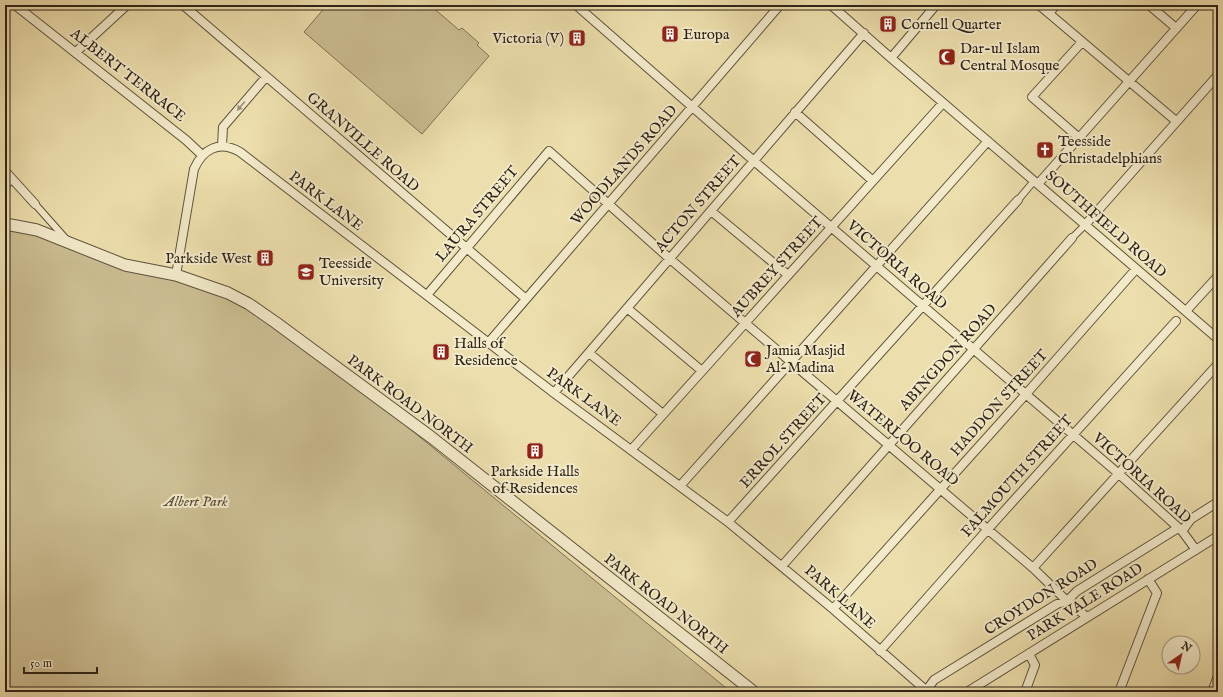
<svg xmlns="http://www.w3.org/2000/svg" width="1223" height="697" font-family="'IM FELL English',serif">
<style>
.park{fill:#cdbf94;stroke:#7e7156}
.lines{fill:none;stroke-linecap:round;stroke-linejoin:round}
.pedestrian-casing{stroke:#5e523d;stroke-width:8}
.minor-casing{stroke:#5e523d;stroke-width:10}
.tertiary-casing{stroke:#5e523d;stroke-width:13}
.pedestrian{stroke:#f3eaca;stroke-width:6}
.minor{stroke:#f3eaca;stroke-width:8}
.tertiary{stroke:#f3eaca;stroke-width:11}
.oneway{fill:#9a907a}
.labels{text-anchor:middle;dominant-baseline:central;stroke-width:4;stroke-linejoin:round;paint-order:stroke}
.poi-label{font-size:15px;fill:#2e2318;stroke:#f3eaca;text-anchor:start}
.street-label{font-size:15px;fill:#2e2318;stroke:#f3eaca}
.park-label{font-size:15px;font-style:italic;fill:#564a37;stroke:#f3eaca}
</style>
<rect width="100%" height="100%" fill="#eddfad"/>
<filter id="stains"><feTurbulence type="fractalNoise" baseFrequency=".005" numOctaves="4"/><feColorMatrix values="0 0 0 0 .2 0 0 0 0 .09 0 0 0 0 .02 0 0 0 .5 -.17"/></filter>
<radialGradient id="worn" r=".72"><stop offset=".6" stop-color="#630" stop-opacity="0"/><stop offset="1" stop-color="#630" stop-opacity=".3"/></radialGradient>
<path class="park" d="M327,5H430L459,30L462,28L479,43L477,45L489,56L422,134L304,32Z
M19,228L122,267L249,297L731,692H5V230Z"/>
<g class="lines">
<defs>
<path id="pedestrian" d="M1018,200L1034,181
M35,204L66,239
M1072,238L1085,225"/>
<path id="minor" d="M15,5L186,140L202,155
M183,5L526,299
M576,5L754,161L1119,474L1182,531L1196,550
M831,5L891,58L1218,339
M1039,5L1176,121
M1149,5L1176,28
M1049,13L1056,5
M76,52L127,5
M891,58L936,5
M795,112L873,181
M1078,137L1032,97L1082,42
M222,146L223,127L266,77
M5,171L35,204
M1038,184L1197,5
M5,186L11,178
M711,211L788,275
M1085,225L1218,75
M176,275L194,169C203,149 219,140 240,152L554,393L728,522L833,609L928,692
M427,295L549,151L670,259L1033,568L1067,601L1087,617
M627,308L702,371
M1186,311L1218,276
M489,342L780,5
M589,353L663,414
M554,393L864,33
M632,449L943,103
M680,486L988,141
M728,522L1018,200
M1182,531L1191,519L1218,502
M782,566L1072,238
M1033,568L1218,364
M833,609L1026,394L1136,269
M880,651L988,529L1176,321
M921,692L926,691L934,680L1057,604L1067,601L1077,591L1178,528
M967,692L1218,536
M1025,692L1035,665L1029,654
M1119,692L1157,593L1148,579
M1212,692L1218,676"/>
<path id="tertiary" d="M5,225H11L37,230L125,265L176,275L228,293L249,304L275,322L431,437L754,692"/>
</defs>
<use href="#pedestrian" class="pedestrian-casing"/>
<use href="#minor" class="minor-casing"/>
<use href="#tertiary" class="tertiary-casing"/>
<use href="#pedestrian" class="pedestrian"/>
<use href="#minor" class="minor"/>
<use href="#tertiary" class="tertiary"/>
</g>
<defs><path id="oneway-solid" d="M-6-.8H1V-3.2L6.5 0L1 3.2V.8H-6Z"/></defs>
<use class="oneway" href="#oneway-solid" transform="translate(241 106) rotate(130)"/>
<defs>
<symbol id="building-square" viewBox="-11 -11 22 22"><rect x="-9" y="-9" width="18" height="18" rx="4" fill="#8f2418" stroke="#f3eaca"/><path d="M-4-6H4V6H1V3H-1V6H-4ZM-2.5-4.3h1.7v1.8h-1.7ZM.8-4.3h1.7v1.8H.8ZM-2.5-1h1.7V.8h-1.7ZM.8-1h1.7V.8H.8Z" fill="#fff"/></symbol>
<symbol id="mosque-square" viewBox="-11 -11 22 22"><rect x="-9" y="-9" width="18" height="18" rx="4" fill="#8f2418" stroke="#f3eaca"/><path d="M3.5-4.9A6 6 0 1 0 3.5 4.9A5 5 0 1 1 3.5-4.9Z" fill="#fff"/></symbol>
<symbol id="church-square" viewBox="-11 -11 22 22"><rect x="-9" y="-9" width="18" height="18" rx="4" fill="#8f2418" stroke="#f3eaca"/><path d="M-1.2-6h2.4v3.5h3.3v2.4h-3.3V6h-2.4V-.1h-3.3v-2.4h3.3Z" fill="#fff"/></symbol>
<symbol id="university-square" viewBox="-11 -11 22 22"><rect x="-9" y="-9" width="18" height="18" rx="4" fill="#8f2418" stroke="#f3eaca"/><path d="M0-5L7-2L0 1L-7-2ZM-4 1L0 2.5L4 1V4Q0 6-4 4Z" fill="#fff"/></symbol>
</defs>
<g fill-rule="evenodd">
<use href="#building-square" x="878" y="14" width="20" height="20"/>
<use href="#building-square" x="660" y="24" width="20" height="20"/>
<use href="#building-square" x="567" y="28" width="20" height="20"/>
<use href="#mosque-square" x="937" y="47" width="20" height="20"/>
<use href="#church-square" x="1035" y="140" width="20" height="20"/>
<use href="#building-square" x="255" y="248" width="20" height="20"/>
<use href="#university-square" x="296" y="262" width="20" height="20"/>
<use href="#building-square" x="431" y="342" width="20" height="20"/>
<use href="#mosque-square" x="743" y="349" width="20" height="20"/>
<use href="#building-square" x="525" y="441" width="20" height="20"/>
</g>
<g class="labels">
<g class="poi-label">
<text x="901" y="24">Cornell Quarter</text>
<text x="683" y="34">Europa</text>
<text x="564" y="38" text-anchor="end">Victoria (V)</text>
<text x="960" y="48">Dar-ul Islam<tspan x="960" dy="17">Central Mosque</tspan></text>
<text x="1058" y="141">Teesside<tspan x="1058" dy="17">Christadelphians</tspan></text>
<text x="252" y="258" text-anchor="end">Parkside West</text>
<text x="319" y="263">Teesside<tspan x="319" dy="17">University</tspan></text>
<text x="454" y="343">Halls of<tspan x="454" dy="17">Residence</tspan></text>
<text x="766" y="350">Jamia Masjid<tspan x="766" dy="17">Al-Madina</tspan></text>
<text x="535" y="471" text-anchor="middle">Parkside Halls<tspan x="535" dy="17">of Residences</tspan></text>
</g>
<g class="street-label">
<text transform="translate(128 75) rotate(38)">ALBERT TERRACE</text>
<text transform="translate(363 142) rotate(41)">GRANVILLE ROAD</text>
<text transform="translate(624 165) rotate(-49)">WOODLANDS ROAD</text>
<text transform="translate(326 201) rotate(37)">PARK LANE</text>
<text transform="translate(698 204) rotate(-49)">ACTON STREET</text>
<text transform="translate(477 214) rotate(-50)">LAURA STREET</text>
<text transform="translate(1106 224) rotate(41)">SOUTHFIELD ROAD</text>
<text transform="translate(897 265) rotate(41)">VICTORIA ROAD</text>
<text transform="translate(777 267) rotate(-48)">AUBREY STREET</text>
<text transform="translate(948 357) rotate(-48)">ABINGDON ROAD</text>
<text transform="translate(584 397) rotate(36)">PARK LANE</text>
<text transform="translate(999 403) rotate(-48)">HADDON STREET</text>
<text transform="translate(410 404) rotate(37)">PARK ROAD NORTH</text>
<text transform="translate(903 438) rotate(40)">WATERLOO ROAD</text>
<text transform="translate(783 441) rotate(-48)">ERROL STREET</text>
<text transform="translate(1017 476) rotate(-48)">FALMOUTH STREET</text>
<text transform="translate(1142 478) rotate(42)">VICTORIA ROAD</text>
<text transform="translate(840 597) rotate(41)">PARK LANE</text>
<text transform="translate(1041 597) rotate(-32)">CROYDON ROAD</text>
<text transform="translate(1085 602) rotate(-32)">PARK VALE ROAD</text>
<text transform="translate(666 604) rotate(38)">PARK ROAD NORTH</text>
</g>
<g class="park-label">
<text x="196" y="501">Albert Park</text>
</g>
</g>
<rect width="1223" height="697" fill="none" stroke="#eddfad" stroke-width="20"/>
<rect x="6" y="6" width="1211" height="685" fill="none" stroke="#2e2318" stroke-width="2"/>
<rect x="10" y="10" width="1203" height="677" fill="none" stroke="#2e2318"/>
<g transform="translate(1181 655) rotate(34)"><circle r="19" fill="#f3eaca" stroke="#a49a83"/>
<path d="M0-3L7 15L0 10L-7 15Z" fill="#8f2418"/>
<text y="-6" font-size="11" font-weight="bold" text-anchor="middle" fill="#2e2318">N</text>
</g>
<path d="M24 667v6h73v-6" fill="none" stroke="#2e2318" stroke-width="2"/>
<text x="30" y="667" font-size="12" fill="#2e2318" stroke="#f3eaca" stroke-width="3" paint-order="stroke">50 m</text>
<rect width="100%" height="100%" filter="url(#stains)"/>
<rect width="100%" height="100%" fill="url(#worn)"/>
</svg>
